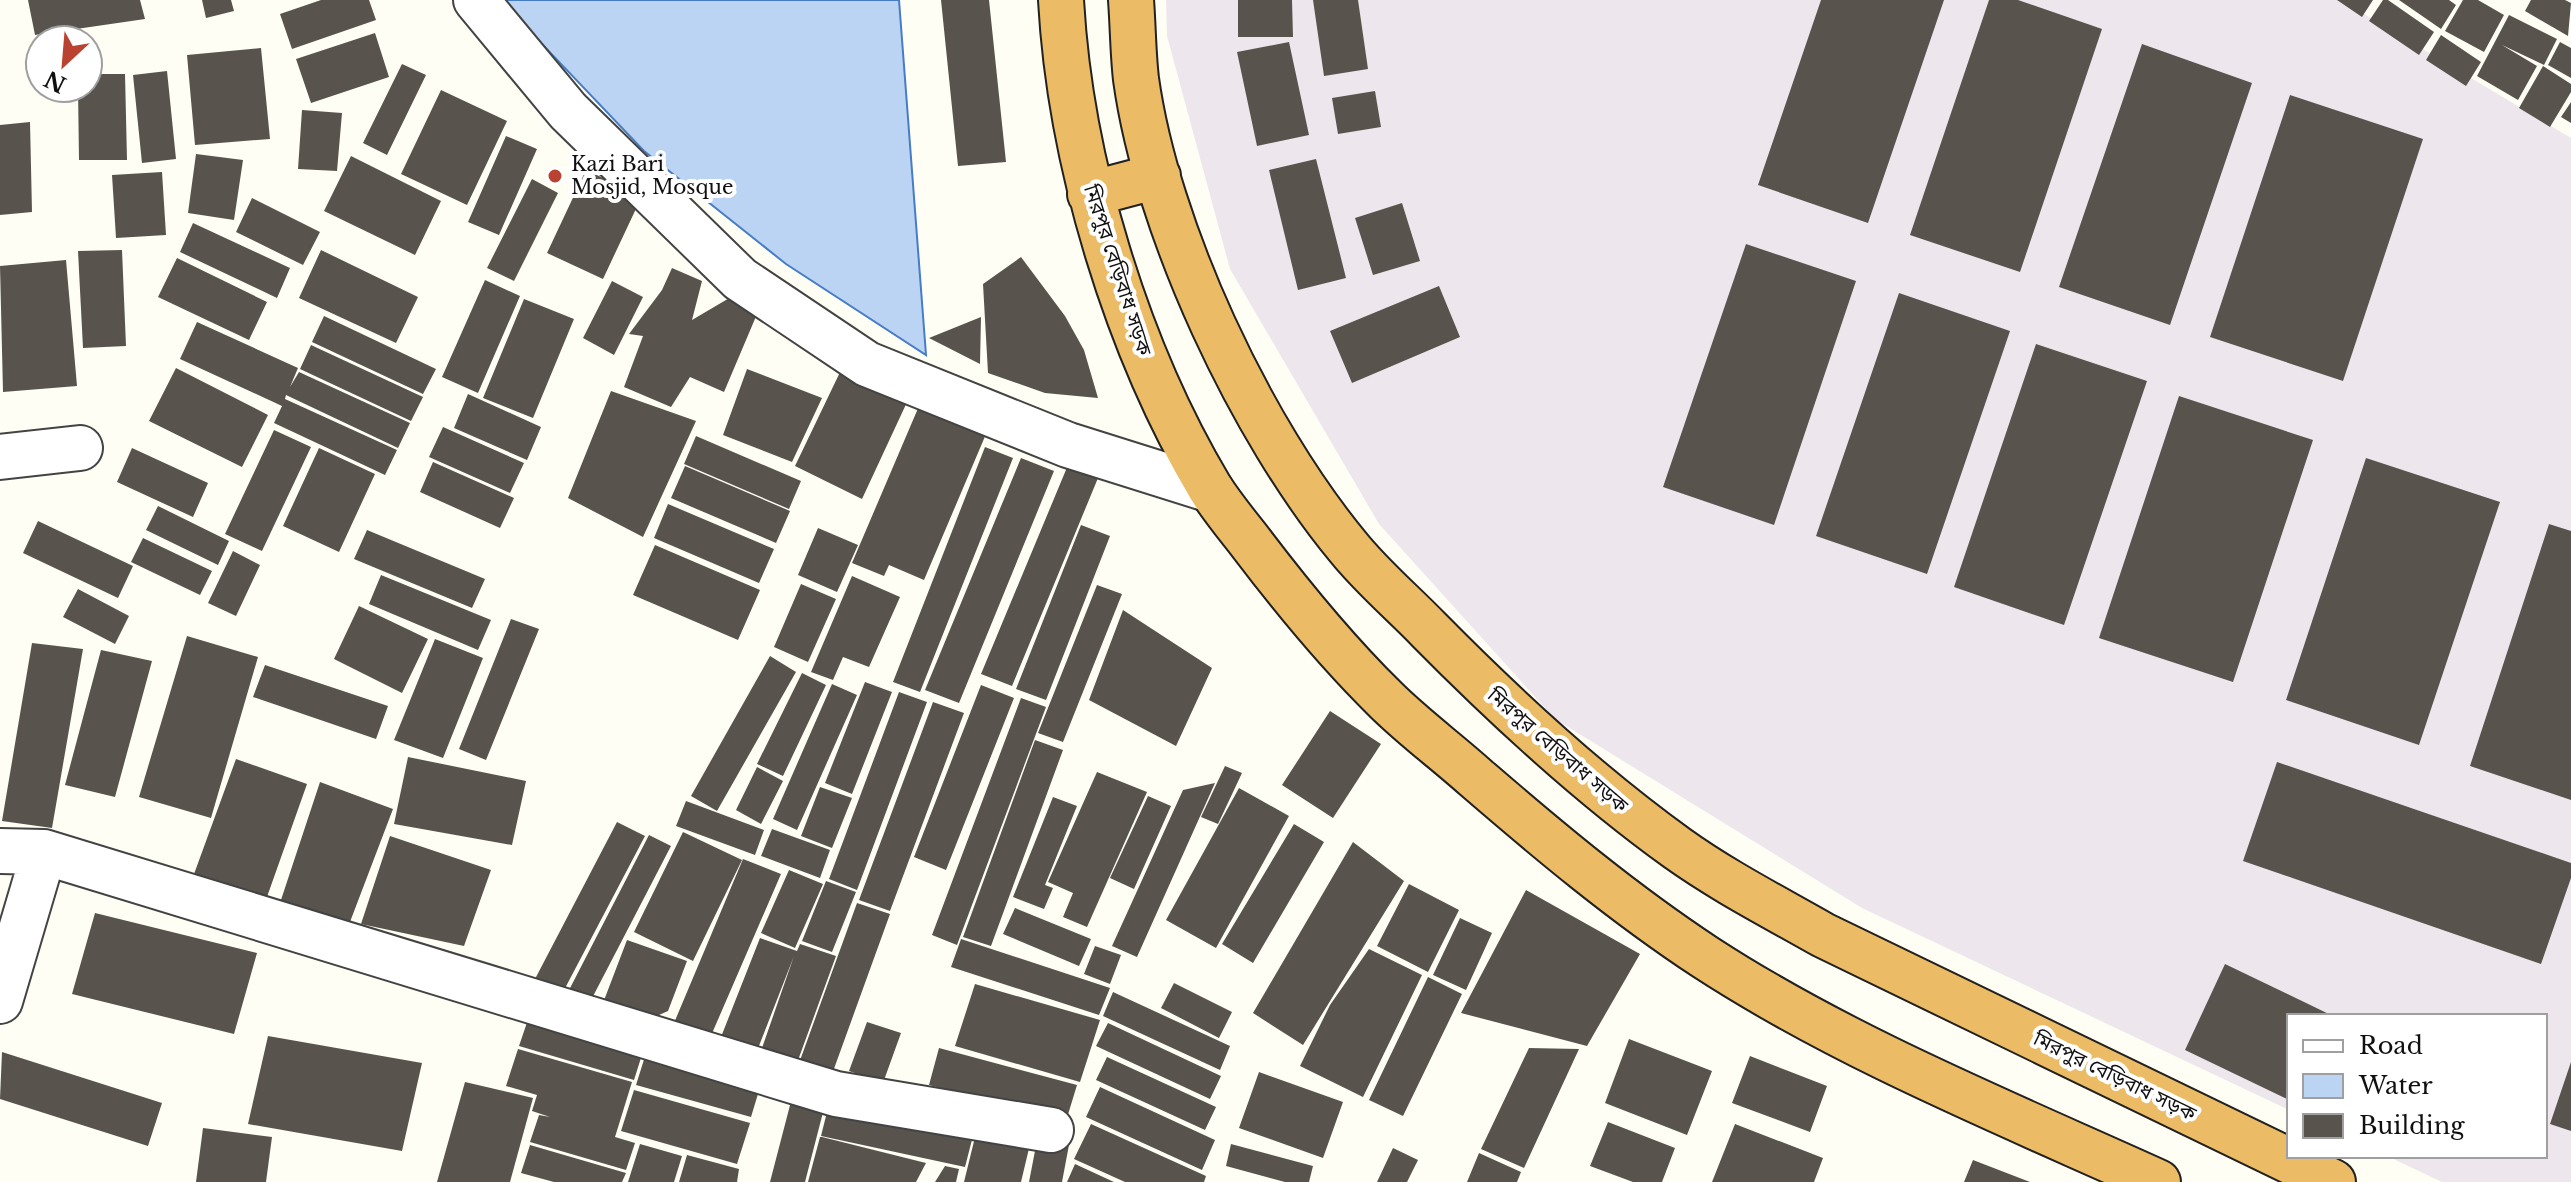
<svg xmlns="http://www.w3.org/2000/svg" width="2571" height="1182" font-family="'Libre Baskerville','Noto Sans Bengali',serif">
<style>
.industrial{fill:#eee6ed}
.water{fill:#bcd4f3;stroke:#477cc6;stroke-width:2}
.building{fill:#58544d}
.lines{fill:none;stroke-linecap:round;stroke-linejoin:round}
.minor-casing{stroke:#434343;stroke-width:48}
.highway-casing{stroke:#212121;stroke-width:48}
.minor{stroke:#fff;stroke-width:44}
.highway{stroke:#ebbb65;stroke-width:44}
.poi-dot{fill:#b94230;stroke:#fff;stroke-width:3}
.labels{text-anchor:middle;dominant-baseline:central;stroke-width:8;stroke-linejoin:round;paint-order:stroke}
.poi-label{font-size:20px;fill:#101010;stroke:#fff;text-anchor:start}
.street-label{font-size:20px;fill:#101010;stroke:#fff}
</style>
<rect width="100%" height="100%" fill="#fefef4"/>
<path class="industrial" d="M1166,0H2341L2571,138V1182H2442L2387,1156H2545V1016H2289V1110L1862,908L1555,719L1379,524L1230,269L1167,36Z"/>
<path class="water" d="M500,0H899L926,355L786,264L644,151Z"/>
<path class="building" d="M28,0H140L145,19L35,35Z
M202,0H231L234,11L206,18Z
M321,0H369L376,20L292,49L280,14Z
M941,0H989L1006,162L958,166Z
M1238,0H1292L1293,37H1238Z
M1313,0H1358L1368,69L1324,76Z
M1821,0H1944L1868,223L1758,185Z
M1989,0H2018L2102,29L2020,272L1910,235Z
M2337,0H2373L2362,17Z
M2383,0H2388L2434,32L2419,55L2369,21Z
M2399,0H2449L2456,5L2441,29Z
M2463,0H2478L2504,15L2484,52L2445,31Z
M2531,0H2565L2571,3L2568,36L2525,11Z
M2509,15L2557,39L2544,65L2502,45L2537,66L2518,100L2477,76Z
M375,33L389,77L311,103L296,59Z
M2441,35L2481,62L2466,86L2426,60Z
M1289,42L1309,135L1257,146L1237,52Z
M2560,42L2571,48V78L2548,65Z
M2142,44L2252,83L2170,325L2059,287Z
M261,48L270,139L195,145L187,55Z
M402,64L426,75L387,155L363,143Z
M2543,66L2571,84V92L2550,127L2519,108Z
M167,71L176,159L142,163L133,75Z
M88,74H125L127,160H79L78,88H88Z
M441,90L507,121L467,205L401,174Z
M1375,91L1381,127L1338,134L1332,98Z
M2290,95L2423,139L2343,381L2210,337Z
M2571,102V123L2561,117Z
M302,110L342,113L337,171L298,169Z
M30,122L32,212L0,215V125Z
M506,136L537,149L499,235L468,222Z
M196,154L243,160L234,220L188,213Z
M351,156L441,201L415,255L324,211Z
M1316,159L1346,278L1298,290L1269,170Z
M586,170L642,196L603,279L547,253Z
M162,172L166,235L116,238L112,175Z
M532,179L558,193L514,281L487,268Z
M252,198L320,232L303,265L236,232Z
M1402,203L1420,261L1373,275L1355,218Z
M193,223L290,268L277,298L180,252Z
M1746,244L1856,281L1774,525L1663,487Z
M122,250L126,346L83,348L78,251Z
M321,250L418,297L396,343L299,298Z
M1021,257L1065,316L1084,350L1098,398L1045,393L988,373L983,284Z
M177,258L267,302L249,340L158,297Z
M66,260L77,386L3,392L0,266Z
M672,268L702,281L692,320L731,297L760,307L724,392L690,377L671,407L624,387L643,336L629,334L662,290Z
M485,280L520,296L478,393L442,377Z
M612,281L643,297L614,355L583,338Z
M1439,286L1460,337L1352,383L1330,331Z
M1899,293L2010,331L1927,574L1816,536Z
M524,299L574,319L533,418L483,398Z
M324,316L436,369L423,394L312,342Z
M981,317L980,364L929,338Z
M197,322L298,368L290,387L299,372L410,423L398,448L286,395L285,399L397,450L385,475L274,423L282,406L180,359Z
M2036,344L2147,381L2064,625L1954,587Z
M311,345L423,397L411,421L300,369Z
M176,368L268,415L242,467L149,421Z
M842,368L908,400L862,499L795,466Z
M747,369L822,398L792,462L723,435Z
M611,391L696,421L643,537L568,498Z
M468,394L541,427L527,460L454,428Z
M2179,396L2313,440L2233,682L2099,638Z
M922,399L989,427L924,580L889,565L884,576L852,563Z
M443,427L524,463L510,493L429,457Z
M274,430L311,447L262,551L225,534Z
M696,436L801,481L789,509L684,464Z
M985,447L1013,458L920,692L893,682Z
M132,448L208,483L193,517L117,482Z
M319,448L375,474L339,552L283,526Z
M1021,458L1054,471L959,703L925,690Z
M2366,458L2500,502L2419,745L2286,700Z
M433,462L514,498L500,528L420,492Z
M1068,465L1098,478L1012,686L981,674Z
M685,466L790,511L776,543L671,498Z
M668,504L774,549L759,583L654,538Z
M158,506L229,541L218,565L146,530Z
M38,521L133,566L118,598L23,553Z
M2549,524L2571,531V800L2470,766Z
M1081,525L1110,536L1046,700L1016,689Z
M818,528L858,545L837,592L798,575Z
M367,530L485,579L472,608L354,559Z
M143,538L212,571L200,595L131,562Z
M655,545L760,590L738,640L633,595Z
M233,551L260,565L236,616L208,603Z
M381,575L491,620L478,650L369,604Z
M852,576L900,597L869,667L843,657L833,680L811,672Z
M801,584L836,599L808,662L774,647Z
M1097,585L1122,594L1063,742L1038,733Z
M78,589L129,616L115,644L63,617Z
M359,606L428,639L402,693L334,659Z
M1123,610L1212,668L1176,746L1089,700Z
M511,619L539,629L486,760L459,749Z
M187,636L258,657L211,818L139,797Z
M435,639L483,658L443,758L394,740Z
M32,643L83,649L52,828L2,821Z
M101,650L152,661L115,797L65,785Z
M770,656L796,672L717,811L691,796Z
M265,665L388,706L376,739L253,697Z
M802,673L826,685L783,776L757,764Z
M865,682L892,692L852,794L825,783Z
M832,684L857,695L797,830L773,819Z
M981,685L1014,698L946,870L914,857Z
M899,692L927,702L857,890L829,879Z
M1021,698L1046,707L957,945L932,935Z
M933,702L964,713L890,911L859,900Z
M1330,711L1381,744L1333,818L1282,785Z
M1035,740L1063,750L991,946L963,937Z
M408,757L526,781L512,845L394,824Z
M236,759L307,784L262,911L190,885Z
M2277,762L2571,863V878L2541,964L2243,861Z
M1225,766L1242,773L1218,824L1201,817Z
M757,767L783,781L761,824L736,810Z
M1097,772L1147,792L1087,927L1063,917L1073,893L1048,882Z
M320,782L393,809L345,935L278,909Z
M1215,783L1137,957L1112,946L1183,790Z
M820,787L852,798L832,848L801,836Z
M1239,788L1289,816L1216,948L1166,920Z
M1148,796L1171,806L1134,889L1110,878Z
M1053,797L1077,806L1045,885L1053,888L1044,909L1013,897Z
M686,801L764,830L755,855L676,826Z
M617,822L645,836L562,994L535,979Z
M1294,824L1324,842L1253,963L1222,944Z
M772,829L830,850L820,878L761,856Z
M683,832L742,860L693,961L634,932Z
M649,835L671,846L589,1004L568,992Z
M390,836L491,870L464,946L361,924Z
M1353,842L1404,881L1303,1045L1253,1013Z
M743,859L781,874L710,1038L674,1023Z
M789,870L823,884L795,948L761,933Z
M826,881L856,892L832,952L802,941Z
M1409,884L1459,910L1428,972L1377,946Z
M1526,890L1640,954L1587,1046L1461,1013Z
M857,903L890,914L831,1077L798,1066Z
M1015,908L1091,939L1079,966L1003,934Z
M95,913L257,953L234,1034L72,994Z
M1460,918L1492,933L1466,990L1433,975Z
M760,938L797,951L800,944L836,956L797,1063L761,1051L794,956L757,1051L721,1037Z
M961,939L1110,988L1099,1015L951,967Z
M627,940L687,961L668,1011L650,1019L603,1003Z
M1095,946L1121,955L1110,984L1084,974Z
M1369,949L1422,975L1363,1097L1300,1066L1330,1005Z
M2225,964L2333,1016H2289V1100L2185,1050Z
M1428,977L1462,994L1403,1116L1369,1100Z
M1174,983L1232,1012L1219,1038L1161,1008Z
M975,984L1100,1020L1080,1082L955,1046Z
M1113,992L1230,1046L1220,1070L1103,1016Z
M537,993L651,1026L634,1080L519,1046Z
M867,1022L901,1033L883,1083L849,1071Z
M1108,1023L1221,1076L1210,1099L1096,1046Z
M653,1031L767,1064L751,1117L636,1085Z
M268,1036L422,1063L402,1151L248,1124Z
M1629,1039L1712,1071L1687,1135L1605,1103Z
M939,1048L1077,1085L1066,1121L929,1085Z
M1529,1048L1579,1049L1524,1168L1481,1149Z
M518,1049L632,1082L615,1137L635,1143L626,1170L530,1142L539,1115L550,1117L532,1111L537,1095L506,1086Z
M2,1052L162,1103L148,1146L0,1099Z
M1750,1056L1827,1086L1810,1132L1732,1103Z
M1107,1057L1216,1107L1205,1130L1096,1080Z
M2571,1062V1131L2550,1124Z
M1259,1072L1343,1102L1323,1158L1239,1128Z
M465,1082L533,1098L510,1182H437Z
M795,1086L828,1093L805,1182H770Z
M1100,1087L1215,1140L1202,1170L1086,1117Z
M634,1090L750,1123L737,1164L621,1131Z
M832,1092L976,1124L965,1167L821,1136Z
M1608,1122L1675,1148L1662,1182H1633L1590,1166Z
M1091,1124L1206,1176L1204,1182H1125L1074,1159Z
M1735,1124L1823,1158L1814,1182H1712Z
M1040,1125L1072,1129L1062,1182H1029Z
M203,1128L272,1137L266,1182H196Z
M977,1129L1031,1140L1021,1182H964Z
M820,1137H822L926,1163L916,1182H808Z
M640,1144L682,1156L674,1182H628Z
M1231,1144L1313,1166L1309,1182H1285L1226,1166Z
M530,1145L626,1173L622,1182H554L521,1173Z
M1393,1148L1418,1160L1407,1182H1377Z
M1479,1153L1521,1172L1517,1182H1467Z
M687,1155L739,1169L737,1182H679Z
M1973,1160L2030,1182H1964Z
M1075,1164L1114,1182H1067Z
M945,1166L959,1169L956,1182H935Z"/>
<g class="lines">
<defs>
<path id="minor" d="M476,0L568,111L740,279L867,364L1068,445L1211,490
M0,457L80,448
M0,851L44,852L836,1094L1051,1130
M0,1001L44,852"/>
<path id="highway" d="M1061,0C1070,162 1127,349 1210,488C1222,507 1237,525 1251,543C1292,597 1336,651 1385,699C1413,727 1446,751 1476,778C1549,841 1623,903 1705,957C1843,1047 2008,1114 2158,1182
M1131,0C1133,26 1133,53 1136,79C1157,230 1251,430 1348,547C1372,577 1403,603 1429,630C1506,708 1588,784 1677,848C1723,881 1774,907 1823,935L2333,1182
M1090,194L1158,176"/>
</defs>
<use href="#minor" class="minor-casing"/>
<use href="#highway" class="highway-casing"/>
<use href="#minor" class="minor"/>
<use href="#highway" class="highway"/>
</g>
<circle class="poi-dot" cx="555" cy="176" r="8"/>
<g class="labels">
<g class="poi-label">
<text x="571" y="164">Kazi Bari<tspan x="571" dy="23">Mosjid, Mosque</tspan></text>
</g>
<g class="street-label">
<text transform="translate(1118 270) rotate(72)">মিরপুর বেড়িবাধ সড়ক</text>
<text transform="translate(1558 750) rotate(41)">মিরপুর বেড়িবাধ সড়ক</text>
<text transform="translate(2115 1076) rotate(26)">মিরপুর বেড়িবাধ সড়ক</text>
</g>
</g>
<rect x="2287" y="1014" width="260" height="144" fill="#ffffff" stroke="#9f9f9f" stroke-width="2"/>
<rect x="2303" y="1040" width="40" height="12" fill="#ffffff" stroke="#9f9f9f" stroke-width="2"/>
<text x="2359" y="1054" font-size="24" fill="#101010">Road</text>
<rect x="2303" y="1074" width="40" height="24" fill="#bcd4f3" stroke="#9f9f9f" stroke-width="2"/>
<text x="2359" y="1094" font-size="24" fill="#101010">Water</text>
<rect x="2303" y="1114" width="40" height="24" fill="#58544d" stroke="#9f9f9f" stroke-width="2"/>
<text x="2359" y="1134" font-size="24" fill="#101010">Building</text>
<g transform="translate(64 64) rotate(206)"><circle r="38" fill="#ffffff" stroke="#9f9f9f" stroke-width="2"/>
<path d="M0-6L14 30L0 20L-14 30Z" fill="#b94230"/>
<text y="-12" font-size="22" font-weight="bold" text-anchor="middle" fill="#101010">N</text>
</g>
</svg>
